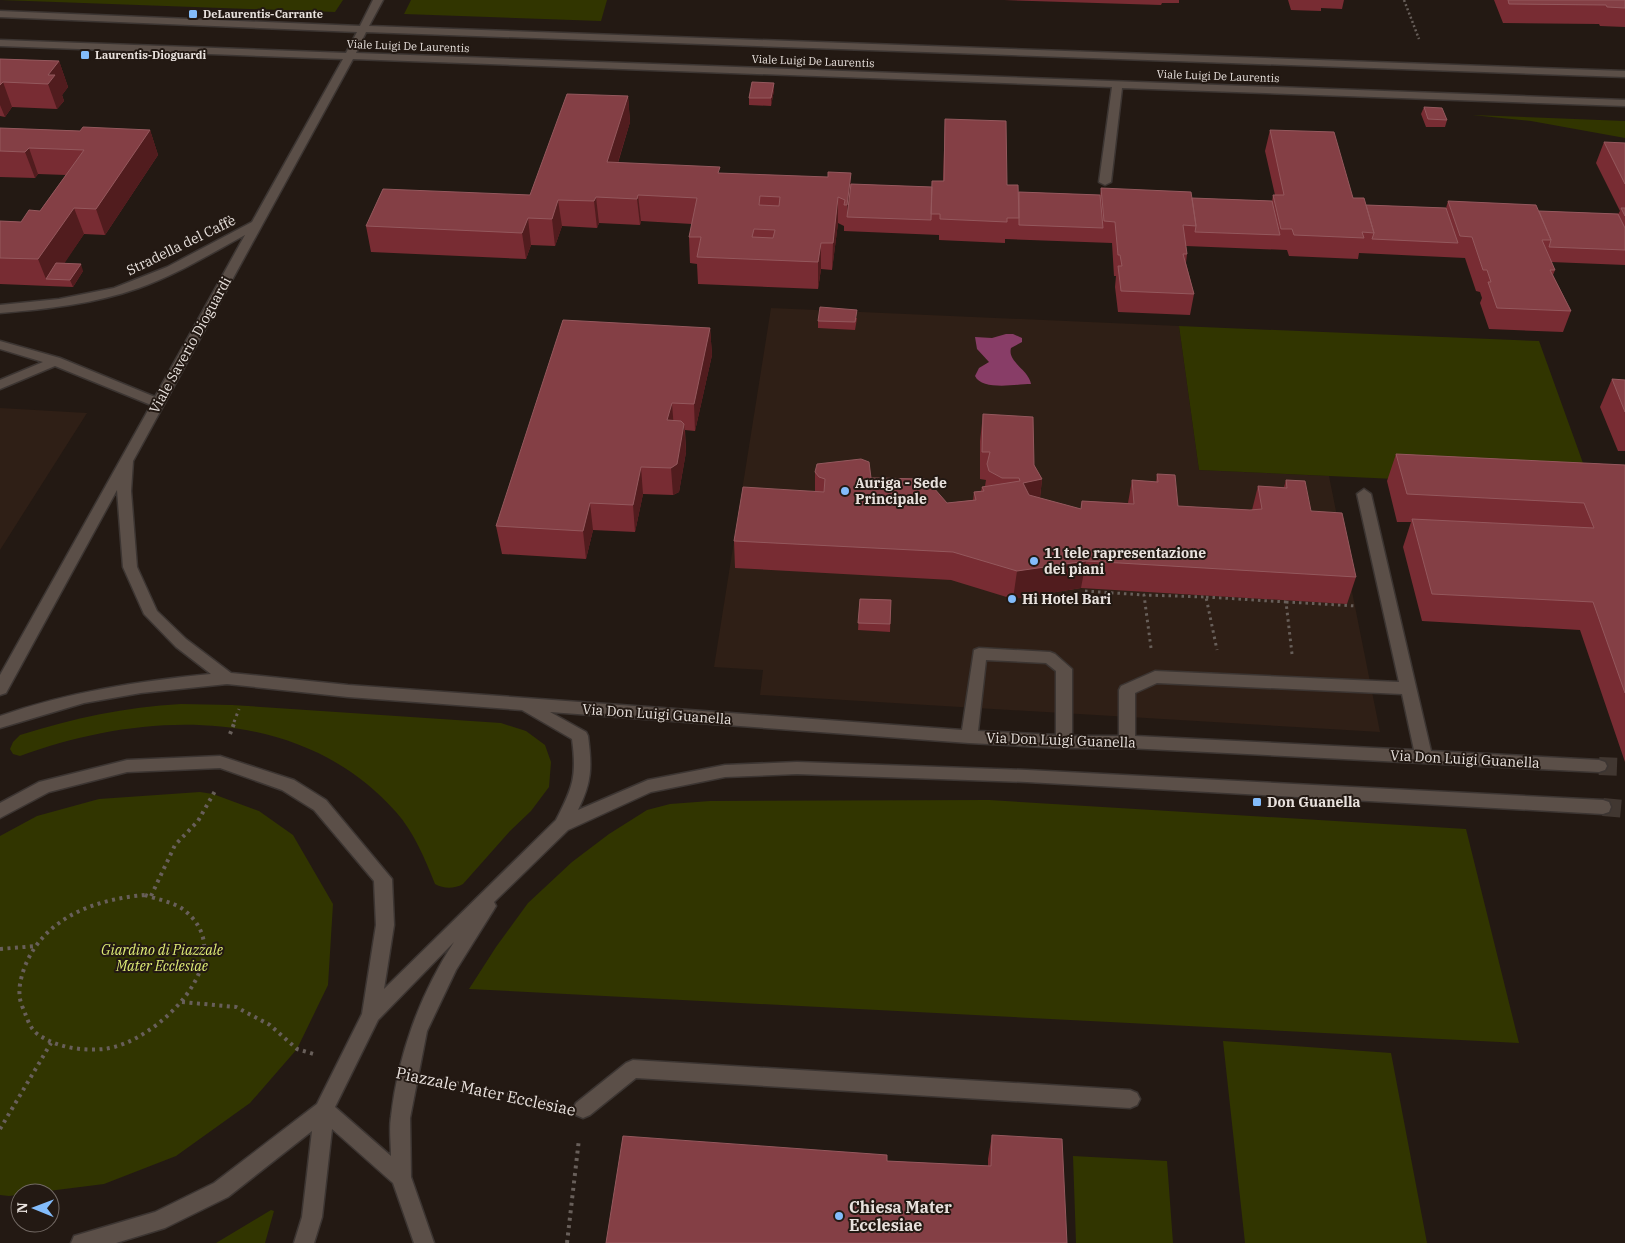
<svg xmlns="http://www.w3.org/2000/svg" width="1625" height="1243" font-family="'IBM Plex Serif',serif">
<style>
.built{fill:#2f1f16}
.green{fill:#313500}
.water{fill:#883d67}
.lines{fill:none;stroke-linecap:round;stroke-linejoin:round}
.minor-tunnel{stroke:#413731;stroke-width:18;stroke-dasharray:18 9;stroke-linecap:butt}
.minor-casing{stroke:#3c3532;stroke-width:3}
.path-far2{stroke:#685f5a;stroke-width:2.5;stroke-dasharray:2 2.5;stroke-linecap:butt}
.path-far1{stroke:#685f5a;stroke-width:3;stroke-dasharray:2.5 4;stroke-linecap:butt}
.path{stroke:#685f5a;stroke-width:4;stroke-dasharray:3 4.5;stroke-linecap:butt}
.minor{fill:#5b4f48;fill-rule:evenodd}
.wall{fill:#782c33}
.shaded-wall{fill:#511c1e}
.building{fill:#843f45;stroke:#94585d;fill-rule:evenodd}
.poi-dot{fill:#83bcfb;stroke:#231913;stroke-width:2}
.labels{text-anchor:middle;dominant-baseline:central;stroke-width:4;stroke-linejoin:round;paint-order:stroke}
.far-poi-label{font-size:11px;font-weight:bold;fill:#e8e1dd;stroke:#231913;text-anchor:start}
.far-street-label{font-size:11px;fill:#e8e1dd;stroke:#231913}
.street-label{font-size:14px;fill:#e8e1dd;stroke:#231913}
.poi-label{font-size:14px;font-weight:bold;fill:#e8e1dd;stroke:#231913;text-anchor:start}
.park-label{font-size:14px;font-style:italic;fill:#dfed76;stroke:#231913}
.near-street-label{font-size:16px;fill:#e8e1dd;stroke:#231913}
.near-poi-label{font-size:16px;font-weight:bold;fill:#e8e1dd;stroke:#231913;text-anchor:start}
</style>
<rect width="100%" height="100%" fill="#231913"/>
<path class="built" d="M771,308L1179,326L1199,470L1329,476L1380,732L760,695L763,670L714,667Z
M0,408L87,413L0,550Z"/>
<path class="green" d="M0,0H343L335,12Z
M411,0H607L601,21L404,14Z
M1472,115L1625,121V138L1531,121Z
M1179,326L1539,341L1592,488L1199,470Z
M181,704L232,705L501,723L526,731L545,745L551,762L549,787L531,811L510,831L463,884C454,889 444,889 435,884C425,859 414,832 396,812C300,704 145,710 20,756L13,754L10,749L13,742L20,735C74,718 125,707 181,704Z
M200,792L213,794L259,811L293,835L333,904L328,985L297,1049L250,1103L176,1156L104,1184L9,1196L0,1195V836L37,816L99,799Z
M989,800L1466,829L1519,1043L469,989L496,947L528,903L572,862L609,834L647,810L670,804L710,801Z
M1223,1041L1391,1053L1427,1243H1245Z
M1073,1156L1167,1161L1173,1243H1076Z
M271,1210L274,1211L265,1243H216Z"/>
<path class="water" d="M1006,334H1013L1022,338V342L1011,348C1007,362 1029,370 1031,384C1017,384 982,391 975,376L979,368L989,362L977,349L975,337L992,338Z"/>
<g class="lines">
<path class="minor-tunnel" d="M1599,766L1625,767
M1603,807L1625,809"/>
<defs>
<path id="minor" d="M373,0H383L369,26L1625,71V77L366,32L356,53L1625,100V106L1122,88L1111,182L1105,185L1099,182L1112,87L353,59L133,461L131,491L137,567L157,611L186,639L231,673L348,685L962,730L974,650L979,648L1050,652L1055,654L1072,669V736H1119V690L1121,686L1155,671L1399,682L1357,494L1364,489L1371,494L1431,751L1599,760L1605,762L1607,766L1605,770L1599,772L1127,748H1064L969,743L550,712L586,732L588,736C592,767 592,782 578,810L648,780L725,765L797,762L1027,770L1603,800L1609,802L1611,807L1609,812L1603,814L1027,782L797,774L725,777L651,792L568,830L494,902L496,906L493,911L456,970L427,1031L410,1118L411,1177L434,1243H414L393,1183L332,1129L322,1217L314,1243H294L302,1217L312,1131L228,1197L165,1228L116,1243H71L74,1236L155,1212L214,1183L317,1104L362,1014L376,925L374,881L314,810L282,790L220,768L127,772L49,792L0,818V803L39,782L127,760L220,756L294,780L326,800L392,879L394,925L384,989L556,820C573,787 577,776 572,739L522,710L348,697L227,684L141,693L84,703L0,728V716C68,692 139,681 211,674L176,647L144,614L123,567L117,490L6,693L0,695V675L151,405L55,366L0,389V380L43,362L0,349V341L60,358L155,397L245,235C210,254 176,275 139,288C94,304 47,309 0,313V305L59,299L114,288L167,267L252,222L343,59L0,46V40L346,53L357,32L0,17V11L360,26ZM986,660L1046,663L1056,671V735L978,731ZM1157,683L1402,694L1414,750L1135,736V693ZM454,942C420,994 398,1055 391,1117C389,1129 391,1143 391,1156L335,1107L378,1020Z
M633,1060L1130,1090L1137,1093L1140,1099L1137,1105L1130,1108L636,1078L590,1115L583,1118L576,1115L573,1109L576,1103L626,1063Z"/>
</defs>
<use href="#minor" class="minor-casing"/>
<path class="path-far2" d="M1404,0L1419,39"/>
<path class="path-far1" d="M1085,591L1144,595
M1206,597L1286,602L1292,654
M1286,602L1357,606
M1151,648L1144,595L1206,597L1217,650
M234,722L239,709"/>
<path class="path" d="M230,734L235,721
M145,895C156,899 174,902 184,910C244,957 157,1043 104,1049C84,1051 60,1048 42,1037C29,1030 28,1019 22,1006C17,993 20,980 25,966C45,917 96,899 145,895Z
M151,896L175,845L198,821L215,791
M0,949L36,946
M182,1002L236,1007L270,1025L297,1049L317,1055
M441,1080L552,1103
M0,1129L51,1043
M567,1243L579,1139"/>
<use href="#minor" class="minor"/>
</g>
<path class="wall" d="M1004,0H1179V3H1162L1161,5Z
M1288,0H1344L1342,9L1321,8V11L1291,10Z
M1494,0H1625V27L1600,26L1599,24L1503,23Z
M0,59L59,61L68,87L62,95L64,101L57,109L12,107L5,117L0,116Z
M774,83V90L771,106L749,105V98Z
M628,96L630,122L618,163L720,173L851,184L932,187L943,181L945,119L1007,185L1019,192L1100,195L1101,188L1192,198L1272,201L1273,195H1275L1265,151L1270,130L1353,198L1366,205L1446,208L1448,201L1539,211L1618,214L1620,211L1596,163L1604,142L1625,143V265L1551,262L1555,270L1553,275L1571,311L1563,332L1489,329L1480,303L1482,298L1480,292L1476,291L1465,258L1359,253L1358,259L1289,256L1287,250L1186,246L1187,254L1186,263L1194,294L1190,315L1118,312L1115,287L1116,276H1114L1112,243L1005,239V243L939,240V235L844,231V226L838,223L832,270L821,269L818,289L698,284L697,264L690,263L689,237L692,224L641,221L640,225L599,223L597,228L562,226L555,246L531,245L526,259L371,252L366,226L530,195Z
M1424,107L1447,120L1445,127H1426L1421,114Z
M0,128L80,131L150,130L158,155L105,235L84,234L64,263L83,271L73,287L0,284V221L21,222L40,211L66,175L38,174L35,178L0,177Z
M857,318L855,330L818,328V321Z
M710,328L712,355L695,431L685,430L686,452L679,492L673,495L643,494L635,532L593,530L586,559L502,554L496,526Z
M1612,379L1625,380V451H1618L1600,407Z
M983,414L1034,465L1042,479L1040,498L1081,509L1082,501L1128,503L1132,480L1156,482L1157,474L1178,506L1252,510L1258,486L1284,487L1286,480L1311,511L1356,577L1347,604L1081,588L1013,599L951,580L735,568L734,541L815,491V472L871,478L947,503L973,500L974,492L981,491L982,487L985,486L986,480L980,479V441Z
M1396,454L1625,465V762L1580,630L1422,621L1403,547L1411,522H1397L1387,481Z
M860,599L891,600L890,632L858,630Z
M992,1135L1067,1243L887,1161L988,1166V1159Z"/>
<path class="shaded-wall" d="M59,61L68,87L62,95L64,101L57,109L48,84V75Z
M3,82L12,107L5,117L0,105V85Z
M774,83V90L771,106V98Z
M628,96L630,122L610,188L607,162Z
M150,130L158,155L105,235L96,209Z
M29,148L38,174L35,178L25,152Z
M851,173L850,199L847,217V205Z
M638,195L641,221L640,225L637,199Z
M596,197L599,223L597,228L594,201Z
M838,197V223L832,270L833,243Z
M558,200L562,226L555,246L552,219Z
M74,208L84,234L54,279H46L38,259Z
M528,218L531,245L526,259L522,233Z
M821,243V269L818,289V262Z
M81,264L83,271L73,287L70,280Z
M710,328L712,355L695,431L694,404Z
M672,403L674,430L667,420Z
M684,424L686,452L679,492L673,495L671,468Z
M641,467L643,494L635,532L633,505Z
M1042,479L1039,506L1019,510L1023,483Z
M590,503L593,530L586,559L583,531Z
M1086,561L1081,588L1013,599L1017,571Z"/>
<path class="building" d="M1508,0H1625V8L1607,7L1606,5L1509,4Z
M0,59L59,61L48,75H55L48,84L3,82L0,85Z
M752,82L774,83L771,98H749Z
M567,94L628,96L607,162L720,167L718,173L828,177V172L851,173L847,205H844L845,200L838,197L833,243H821L818,262L697,257L701,237H689L697,198L638,195L637,199L596,197L594,201L558,200L552,219L528,218L522,233L366,226L383,189L530,195ZM760,196L780,197L779,206L759,205ZM754,229L775,230L773,238L752,237Z
M1424,107L1442,108L1447,120L1428,119Z
M945,119L1006,121L1007,185H1018L1019,218H1007V222L940,219V214H931L932,181H944Z
M83,127L150,130L96,209L74,208L38,259L0,258V221L21,222L29,210L40,211L84,150L29,148L25,152L0,151V128L80,131Z
M1270,130L1334,132L1353,198H1364L1374,233L1362,232L1364,238L1294,235L1292,229H1281L1273,195H1284Z
M1604,142L1625,143V184Z
M851,184L932,187L931,220L847,217Z
M1101,188L1191,192L1196,226L1183,225L1187,254H1183L1194,294L1121,291L1118,266H1122L1120,255H1118L1115,222L1104,221Z
M1019,192L1100,195L1103,228L1019,225Z
M1192,198L1272,201L1280,235L1195,232L1196,226Z
M1448,201L1536,205L1551,240H1542L1555,270H1550L1571,311L1497,308L1488,282H1491L1487,270H1483L1472,237L1460,236Z
M1366,205L1446,208L1458,243L1372,239L1374,233Z
M1621,208H1625V216Z
M1539,211L1618,214L1625,228V250L1549,247L1551,240Z
M56,263L81,264L70,280L46,279Z
M820,307L857,310L855,322L818,321Z
M563,320L710,328L694,404L672,403L667,420L681,421L684,424L677,464L671,468L641,467L633,505L590,503L583,531L496,526Z
M1612,379L1625,380V412Z
M983,414L1033,417L1034,465L1042,479L1023,483L1029,495L1081,509L1082,501L1134,504L1132,480L1158,482L1157,474L1175,475L1178,506L1250,510L1262,509L1258,486L1287,488L1286,480L1305,481L1311,511L1342,513L1356,577L1086,561L1017,571L953,552L734,541L743,487L824,492L825,479L819,477L815,472L817,464L861,459L869,462L871,478L926,479L947,503L976,500L974,492L984,491L982,487L1020,481L1019,478H1002L989,471L987,464L990,452H982Z
M1396,454L1625,465V693L1593,602L1432,594L1412,519L1594,528L1584,503L1407,494Z
M860,599L891,600L890,624L858,623Z
M992,1135L1062,1139L1067,1243H606L623,1136L887,1155V1161L991,1166Z"/>
<g class="poi-dot">
<rect x="188" y="9" width="10" height="10" rx="2.5"/>
<rect x="80" y="50" width="10" height="10" rx="2.5"/>
<circle cx="845" cy="491" r="5"/>
<circle cx="1034" cy="561" r="5"/>
<circle cx="1012" cy="599" r="5"/>
<rect x="1252" y="797" width="10" height="10" rx="2.5"/>
<circle cx="839" cy="1216" r="5"/>
</g>
<g class="labels">
<g class="far-poi-label">
<text x="203" y="14">DeLaurentis-Carrante</text>
<text x="95" y="55">Laurentis-Dioguardi</text>
</g>
<g class="far-street-label">
<text transform="translate(408 46) rotate(2)">Viale Luigi De Laurentis</text>
<text transform="translate(813 61) rotate(2)">Viale Luigi De Laurentis</text>
<text transform="translate(1218 76) rotate(2)">Viale Luigi De Laurentis</text>
</g>
<g class="street-label">
<text transform="translate(181 245) rotate(-26)">Stradella del Caffè</text>
<text transform="translate(190 345) rotate(-61)">Viale Saverio Dioguardi</text>
<text transform="translate(657 714) rotate(4)">Via Don Luigi Guanella</text>
<text transform="translate(1061 740) rotate(2)">Via Don Luigi Guanella</text>
<text transform="translate(1465 759) rotate(3)">Via Don Luigi Guanella</text>
</g>
<g class="poi-label">
<text x="855" y="483">Auriga - Sede<tspan x="855" dy="16">Principale</tspan></text>
<text x="1044" y="553">11 tele rapresentazione<tspan x="1044" dy="16">dei piani</tspan></text>
<text x="1022" y="599">Hi Hotel Bari</text>
<text x="1267" y="802">Don Guanella</text>
</g>
<g class="park-label">
<text x="162" y="950">Giardino di Piazzale<tspan x="162" dy="16">Mater Ecclesiae</tspan></text>
</g>
<g class="near-street-label">
<text transform="translate(486 1091) rotate(12)">Piazzale Mater Ecclesiae</text>
</g>
<g class="near-poi-label">
<text x="849" y="1207">Chiesa Mater<tspan x="849" dy="18">Ecclesiae</tspan></text>
</g>
</g>
<g transform="translate(35 1208) rotate(271)"><circle r="24" fill="#231913" stroke="#726964"/>
<path d="M0-4L9 19L0 12L-9 19Z" fill="#83bcfb"/>
<text y="-8" font-size="14" font-weight="bold" text-anchor="middle" fill="#e8e1dd">N</text>
</g>
</svg>
